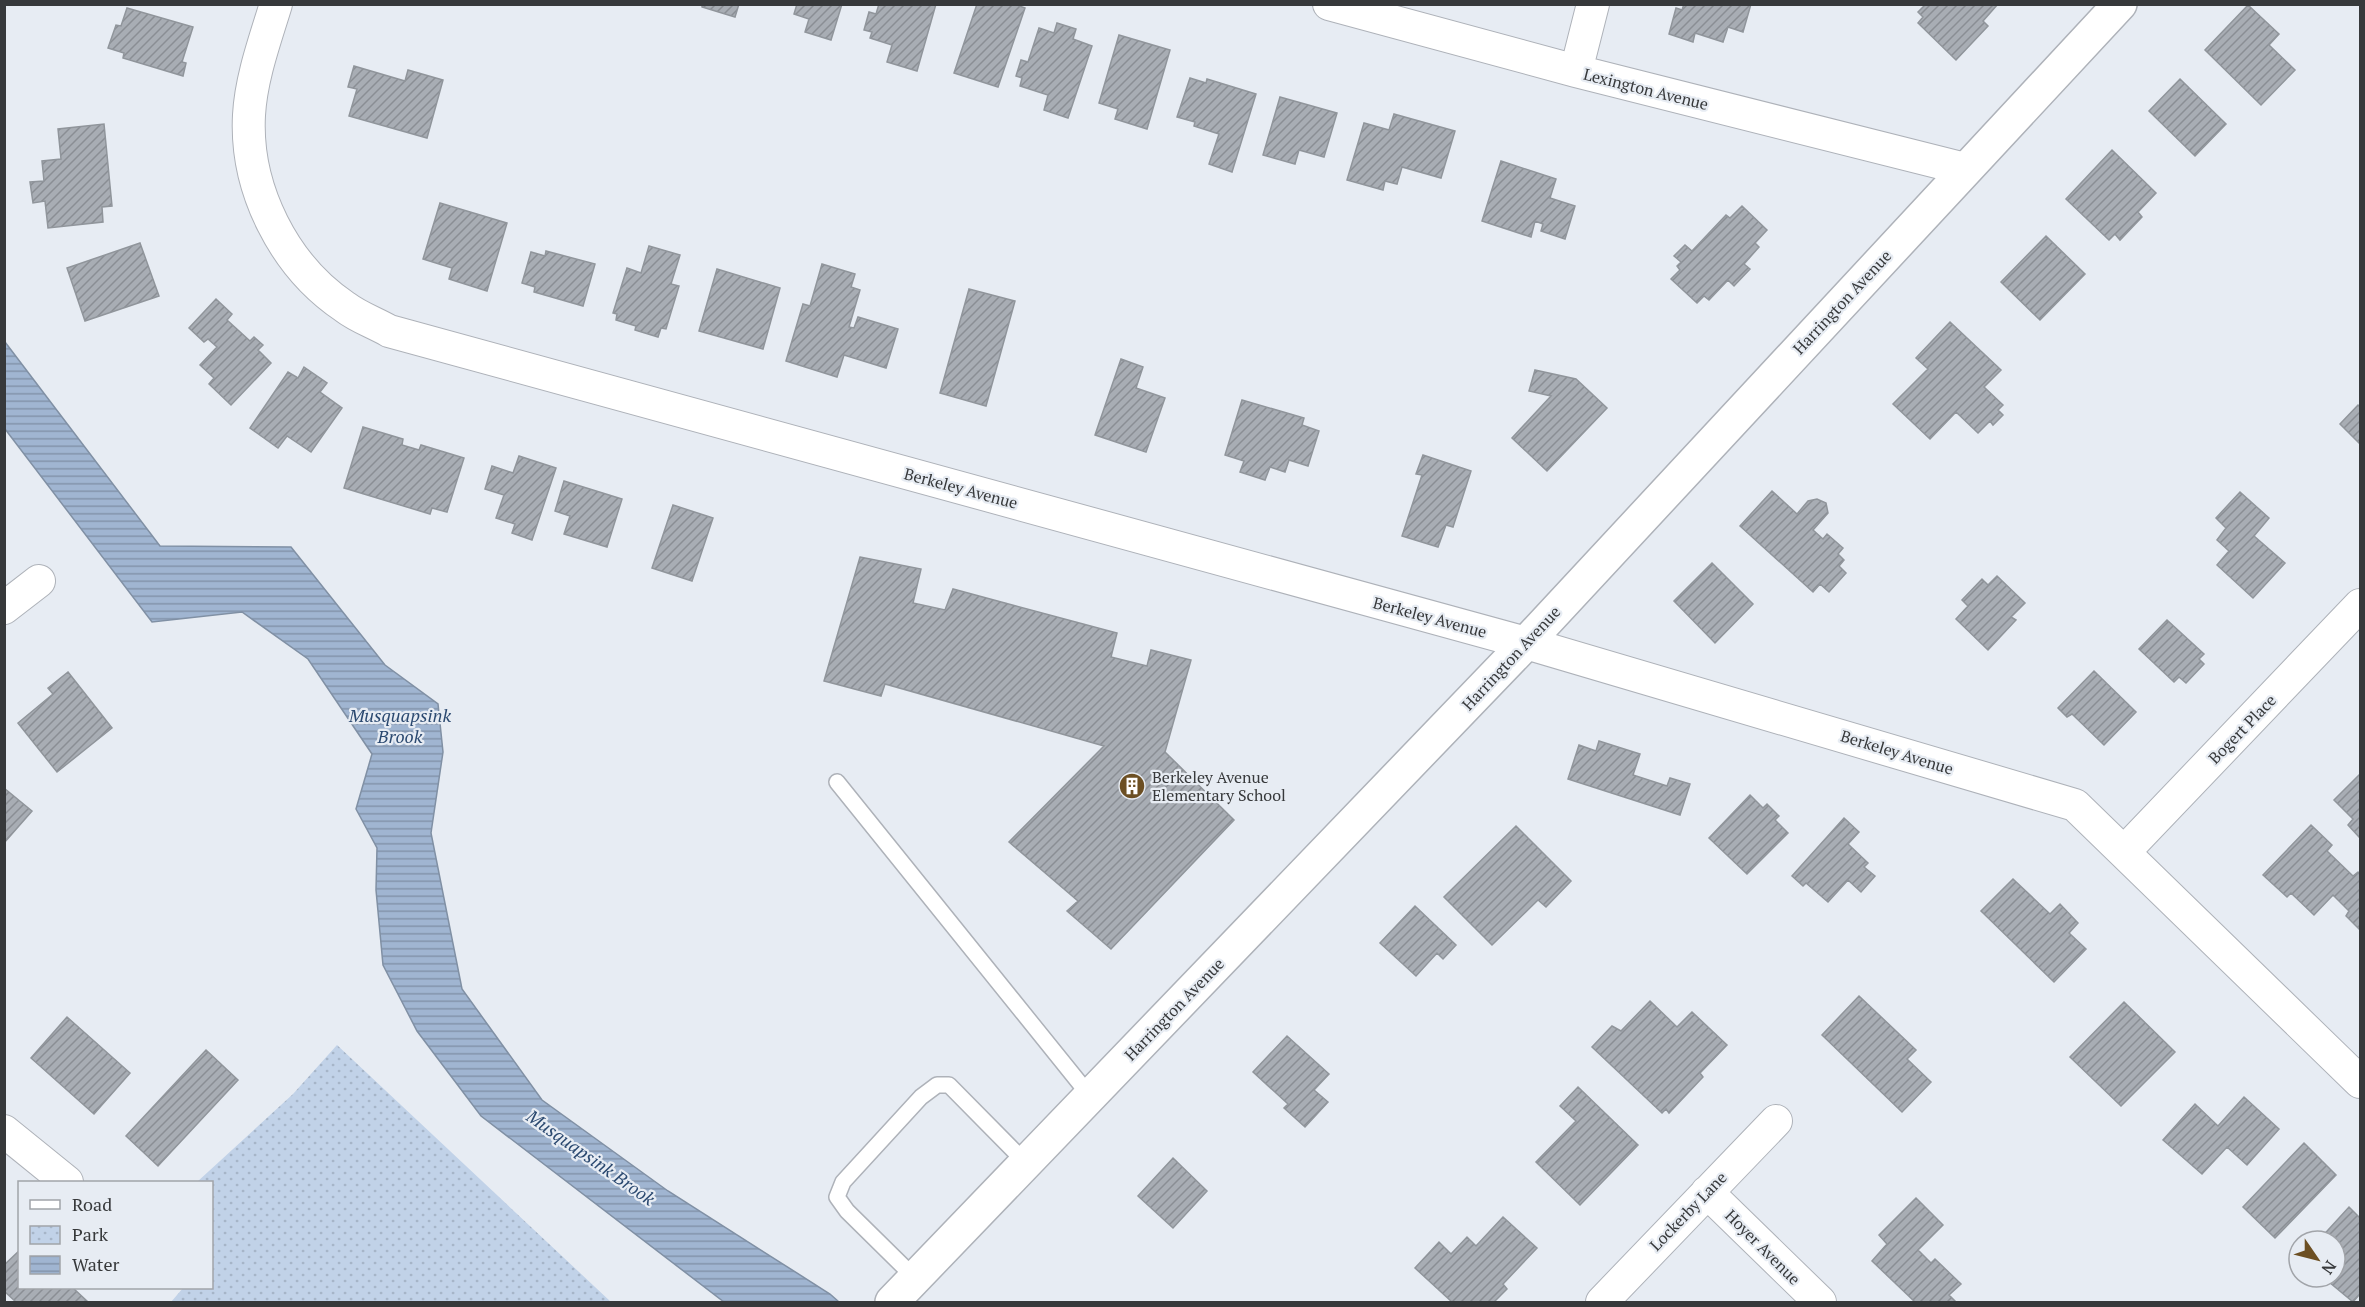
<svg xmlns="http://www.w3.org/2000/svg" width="2365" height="1307" font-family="'PT Serif',serif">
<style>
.park{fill:url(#park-dots)}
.water{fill:url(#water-rules);stroke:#8090a4;stroke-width:1.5}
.building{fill:url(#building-hatch);stroke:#90959b;stroke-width:1.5}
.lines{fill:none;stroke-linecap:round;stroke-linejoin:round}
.lane-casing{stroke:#aeb2b9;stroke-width:18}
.street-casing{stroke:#aeb2b9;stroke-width:34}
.secondary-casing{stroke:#aeb2b9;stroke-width:36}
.lane{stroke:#fff;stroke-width:15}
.street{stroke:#fff;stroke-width:32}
.secondary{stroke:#fff;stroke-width:33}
.labels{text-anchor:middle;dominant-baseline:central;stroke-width:4.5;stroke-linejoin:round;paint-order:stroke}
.street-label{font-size:16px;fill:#37393b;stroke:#e7ecf3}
.poi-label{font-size:16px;fill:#37393b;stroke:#e7ecf3;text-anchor:start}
.water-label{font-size:18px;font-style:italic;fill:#2b4970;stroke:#e7ecf3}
</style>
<defs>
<pattern id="park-dots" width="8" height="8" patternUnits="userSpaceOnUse" patternTransform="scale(1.5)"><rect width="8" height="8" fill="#c1d2e8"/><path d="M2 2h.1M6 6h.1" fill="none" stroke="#a6b5c8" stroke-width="1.8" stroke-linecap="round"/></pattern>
<pattern id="water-rules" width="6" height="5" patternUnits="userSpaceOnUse" patternTransform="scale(1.5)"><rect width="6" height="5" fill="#a0b5d1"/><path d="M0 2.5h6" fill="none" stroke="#8394ab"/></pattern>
<pattern id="building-hatch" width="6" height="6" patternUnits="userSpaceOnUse" patternTransform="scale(1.5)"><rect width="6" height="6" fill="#a8adb4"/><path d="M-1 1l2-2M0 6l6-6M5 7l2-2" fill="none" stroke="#8a8e94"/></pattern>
</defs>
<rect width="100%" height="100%" fill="#e7ecf3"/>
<path class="park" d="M337,1045L611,1302H171L183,1288H212V1182H197L293,1094Z"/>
<path class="water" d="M5,342L160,546L291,547L385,665L438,704L443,752L431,833L462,989L542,1100L668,1191L830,1294L839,1302H724L481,1116L417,1031L383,965L376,890L377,848L356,809L372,754L308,659L242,612L152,622L5,429Z"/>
<path class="building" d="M702,4H739L735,17L702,7Z
M797,4H842L831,40L805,32L809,19L794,14Z
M879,4H936L917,71L887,62L892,45L870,38L872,32L864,30L869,12L876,14Z
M977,4H1014L1025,8L998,87L954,73Z
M1684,4H1751L1743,32L1728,27L1723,42L1695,33L1693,42L1669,34L1676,8L1682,10Z
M1926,4H1998L1983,21L1988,26L1956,60L1918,23L1923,17L1918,12Z
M2248,5L2279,34L2269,45L2295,70L2261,105L2205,50Z
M127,8L193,27L182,62L186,63L183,76L123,58L124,53L108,48L116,25L121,26Z
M1057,23L1076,29L1073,39L1092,46L1068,118L1044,110L1048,95L1020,86L1022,78L1016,76L1021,60L1028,62L1039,28L1054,33Z
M1119,35L1170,50L1147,129L1115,119L1118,109L1099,103Z
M354,66L405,81L408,70L443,80L427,138L349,116L357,89L348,87Z
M1190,78L1206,83L1207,79L1256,94L1232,172L1209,164L1219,134L1194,126L1195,122L1177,117Z
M2180,79L2226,124L2195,156L2149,111Z
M1280,97L1337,113L1324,157L1299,150L1295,164L1263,155Z
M1394,114L1455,131L1441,178L1402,167L1397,184L1385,181L1383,190L1347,180L1364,123L1389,130Z
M104,124L112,206L102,207L103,222L48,228L45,201L33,203L30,182L44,181L42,161L61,159L58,129Z
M2112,150L2156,193L2138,212L2142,217L2120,240L2115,234L2109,240L2066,199Z
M1501,161L1556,179L1550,198L1575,206L1565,239L1541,231L1543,224L1535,221L1531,237L1482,221Z
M440,203L507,223L487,291L449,279L452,268L423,259Z
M1742,206L1767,230L1755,243L1759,247L1744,264L1750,269L1734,286L1728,280L1709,300L1704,296L1697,303L1671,279L1680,270L1677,266L1681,262L1674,256L1685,245L1692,251L1726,215L1730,218Z
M2046,236L2085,274L2040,320L2001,282Z
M140,243L159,296L85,321L67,268Z
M649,246L680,255L671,284L679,286L666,329L661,328L658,337L635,330L636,326L616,320L617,314L613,313L627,268L641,273Z
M546,251L595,264L583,306L534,292L535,287L522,283L531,252L545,256Z
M822,264L855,274L851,287L860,290L849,327L854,328L858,317L898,329L886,368L844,355L837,377L786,361L803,304L810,306Z
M717,269L780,288L763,349L699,331Z
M969,289L1015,301L986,406L940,393Z
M216,299L232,314L227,320L250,341L254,337L263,345L258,350L271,363L231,405L209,384L214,378L200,365L217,347L208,339L204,342L189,328Z
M1950,322L2001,370L1984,387L2003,405L1998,410L2003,415L1993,425L1990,421L1978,433L1956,412L1930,439L1893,404L1928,369L1916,358Z
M1121,359L1143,367L1136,388L1165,398L1146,452L1095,435Z
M304,367L327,383L320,392L342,408L311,452L287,436L278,448L250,428L288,372L298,378Z
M1535,370L1576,379L1607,408L1547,471L1512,438L1551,396L1529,391Z
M1242,400L1304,418L1302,425L1319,431L1308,466L1289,460L1285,472L1270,467L1265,480L1240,472L1244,461L1225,455Z
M2358,405L2360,407V444L2340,424Z
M363,427L403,439L402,445L419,450L421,445L464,458L447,512L432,508L430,514L344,488Z
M1423,455L1471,471L1453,527L1446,525L1438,547L1402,536L1422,475L1416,474Z
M519,456L556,468L532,540L512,533L515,524L496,518L504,495L485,489L492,466L513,473Z
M564,481L622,499L607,547L564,534L570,516L555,511Z
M1772,491L1797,514L1808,501L1817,499L1826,503L1828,513L1813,530L1823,539L1827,534L1843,548L1838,554L1844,560L1839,566L1846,573L1829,592L1820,584L1813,592L1740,526Z
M2240,492L2269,518L2254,536L2285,563L2253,598L2217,565L2229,551L2217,540L2226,528L2216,518Z
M673,505L713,518L692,581L652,568Z
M860,557L921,569L913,603L945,610L953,589L1117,633L1111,657L1147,666L1151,650L1191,660L1165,752L1234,820L1111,949L1067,911L1078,901L1009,842L1104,746L885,684L881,696L824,681Z
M1712,563L1753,604L1715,643L1674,601Z
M1997,576L2025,603L2011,617L2016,620L1988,650L1956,619L1968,606L1962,600L1982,579L1988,585Z
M2167,620L2204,654L2199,659L2204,664L2186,683L2179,677L2174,682L2139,649Z
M2094,671L2136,712L2104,745L2072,714L2067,717L2058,708Z
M68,672L112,728L57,772L18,723L53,694L48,688Z
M1599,741L1640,754L1633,775L1667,786L1670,778L1690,784L1680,815L1568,779L1579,745L1596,751Z
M2360,774V838L2348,825L2353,819L2334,800Z
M4,788L32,811L4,843Z
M1750,795L1763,808L1767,804L1779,816L1775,820L1788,833L1747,874L1709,838Z
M1844,818L1859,832L1848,844L1868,863L1864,867L1875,876L1861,892L1848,880L1828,902L1806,883L1803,886L1792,876Z
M2311,825L2332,845L2327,851L2353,876L2358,872L2360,875V930L2346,916L2349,911L2333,895L2314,915L2291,893L2287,897L2263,875Z
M1516,826L1571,881L1546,907L1538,900L1492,945L1444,897Z
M2013,879L2050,914L2060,904L2078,923L2069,933L2086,949L2054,982L1981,911Z
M1415,906L1456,945L1443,959L1437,953L1416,976L1380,943Z
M1859,996L1916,1050L1907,1059L1931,1082L1902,1112L1822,1035Z
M1650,1001L1677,1027L1692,1012L1727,1045L1700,1073L1703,1077L1669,1113L1666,1109L1662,1113L1592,1047L1612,1026L1621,1031Z
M2124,1002L2175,1052L2121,1106L2070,1057Z
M67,1017L130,1073L94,1114L31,1058Z
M1287,1036L1329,1074L1314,1090L1328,1102L1305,1127L1284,1108L1288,1104L1253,1072Z
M206,1050L238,1080L158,1166L126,1136Z
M1578,1087L1638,1145L1580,1205L1536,1162L1576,1121L1560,1106Z
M2244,1097L2279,1129L2247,1165L2227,1147L2202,1174L2163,1140L2195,1104L2218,1126Z
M2304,1143L2336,1175L2275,1238L2243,1207Z
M1173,1158L1207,1191L1173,1228L1138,1196Z
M1916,1198L1943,1225L1918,1250L1931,1263L1935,1259L1961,1284L1949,1295L1956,1302H1915L1872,1261L1887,1244L1879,1235Z
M2349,1207L2360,1218V1294L2353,1302L2323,1277H2335V1241H2318Z
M1503,1217L1537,1248L1503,1284L1507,1289L1494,1302H1452L1415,1268L1439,1242L1451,1254L1467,1237L1476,1246Z
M20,1250V1288H73L88,1302H16L4,1291V1265Z"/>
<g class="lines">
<defs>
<path id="lane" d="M837,782L1090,1096
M915,1278L847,1211L837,1197L843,1182L921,1097L937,1085H949L1026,1163"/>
<path id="street" d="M276,4C265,40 251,78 249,115C245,189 284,266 345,307C358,317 375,323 389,331L1526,643L2075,805L2360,1082
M1329,4L1576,71L1965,169
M1576,71L1593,4
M4,608L39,581
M2124,852L2360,605
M4,1131L67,1182
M1707,1192L1820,1302
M1602,1302L1776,1121"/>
<path id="secondary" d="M892,1302L1526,643L2120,4"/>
</defs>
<use href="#lane" class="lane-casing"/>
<use href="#street" class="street-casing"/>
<use href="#secondary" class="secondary-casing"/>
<use href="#lane" class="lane"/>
<use href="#street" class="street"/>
<use href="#secondary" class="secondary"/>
</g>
<defs>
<symbol id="building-disc" viewBox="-11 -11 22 22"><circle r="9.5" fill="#6c4f23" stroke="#e7ecf3"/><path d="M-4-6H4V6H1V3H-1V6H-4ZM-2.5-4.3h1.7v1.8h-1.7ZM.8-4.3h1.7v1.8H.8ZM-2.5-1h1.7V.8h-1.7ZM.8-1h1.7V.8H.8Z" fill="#fff"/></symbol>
</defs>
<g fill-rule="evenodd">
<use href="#building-disc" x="1117" y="771" width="30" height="30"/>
</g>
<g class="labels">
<g class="street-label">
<text transform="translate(1646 89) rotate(14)">Lexington Avenue</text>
<text transform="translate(1842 302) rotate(-47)">Harrington Avenue</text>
<text transform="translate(961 488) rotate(15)">Berkeley Avenue</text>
<text transform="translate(1430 617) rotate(15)">Berkeley Avenue</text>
<text transform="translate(1511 658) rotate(-47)">Harrington Avenue</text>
<text transform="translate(2242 729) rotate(-46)">Bogert Place</text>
<text transform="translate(1897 752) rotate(17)">Berkeley Avenue</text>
<text transform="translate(1174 1009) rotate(-46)">Harrington Avenue</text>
<text transform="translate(1688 1211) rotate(-46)">Lockerby Lane</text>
<text transform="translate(1763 1247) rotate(45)">Hoyer Avenue</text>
</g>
<g class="poi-label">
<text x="1152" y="777">Berkeley Avenue<tspan x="1152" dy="18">Elementary School</tspan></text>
</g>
<g class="water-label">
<text x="400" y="715">Musquapsink<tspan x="400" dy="21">Brook</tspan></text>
<text transform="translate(591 1157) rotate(35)">Musquapsink Brook</text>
</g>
</g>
<rect width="2365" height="1307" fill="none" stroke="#37393b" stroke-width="12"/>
<rect x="18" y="1181" width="195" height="108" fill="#e7ecf3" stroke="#a1a4a9" stroke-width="1.5"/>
<rect x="30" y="1200" width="30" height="9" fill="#ffffff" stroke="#a1a4a9" stroke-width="1.5"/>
<text x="72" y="1211" font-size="18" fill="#37393b">Road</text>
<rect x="30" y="1226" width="30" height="18" fill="url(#park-dots)" stroke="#a1a4a9" stroke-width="1.5"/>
<text x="72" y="1241" font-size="18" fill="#37393b">Park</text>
<rect x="30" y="1256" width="30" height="18" fill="url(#water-rules)" stroke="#a1a4a9" stroke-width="1.5"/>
<text x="72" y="1271" font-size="18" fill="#37393b">Water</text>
<g transform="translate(2317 1259) rotate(125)"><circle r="28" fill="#e7ecf3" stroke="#a1a4a9" stroke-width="1.5"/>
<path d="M0-4.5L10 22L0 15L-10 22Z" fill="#6c4f23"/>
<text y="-9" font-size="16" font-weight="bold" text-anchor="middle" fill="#37393b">N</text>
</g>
</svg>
